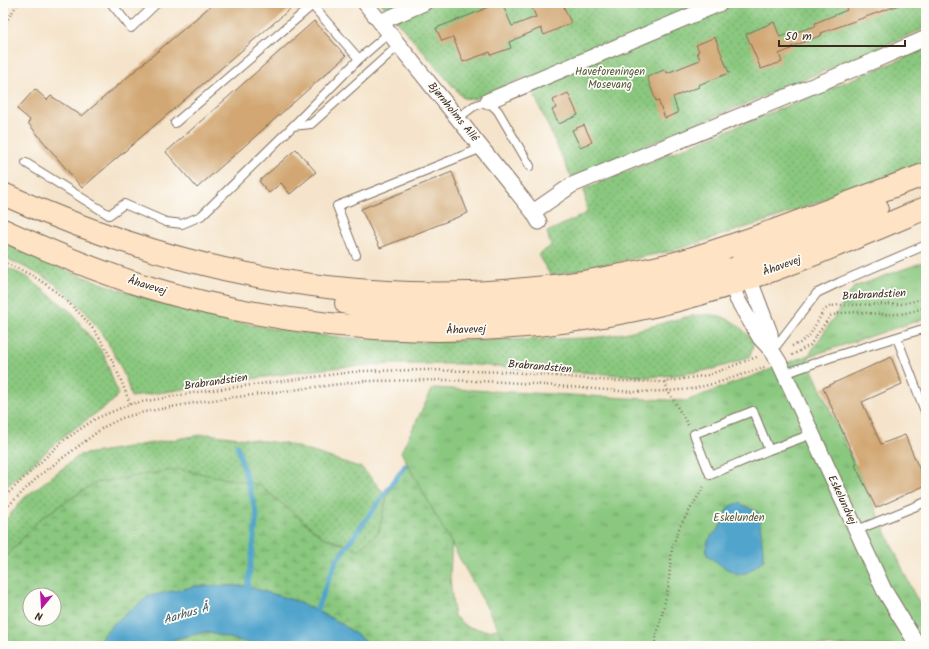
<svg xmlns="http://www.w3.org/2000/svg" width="929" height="649" font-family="Kalam,sans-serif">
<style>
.grass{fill:url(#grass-dots);stroke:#62794e}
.wetland{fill:url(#wetland-marsh);stroke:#62794e;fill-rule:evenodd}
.park{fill:url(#park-tufts);stroke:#62794e}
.water{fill:#51a4cc;stroke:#466775}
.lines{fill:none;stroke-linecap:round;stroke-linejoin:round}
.stream{stroke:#51a4cc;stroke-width:5}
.building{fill:#d2a773}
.lane-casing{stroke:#7c6b5b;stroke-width:10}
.street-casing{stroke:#7c6b5b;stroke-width:17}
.secondary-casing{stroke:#7c6b5b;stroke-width:24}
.path{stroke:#7c6b5b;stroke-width:2.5;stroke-dasharray:1 3;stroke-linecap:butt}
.lane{stroke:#fff;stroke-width:8}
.street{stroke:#fff;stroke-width:15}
.secondary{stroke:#fee4c5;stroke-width:22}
.labels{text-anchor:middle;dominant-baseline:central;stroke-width:3.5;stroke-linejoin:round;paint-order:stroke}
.park-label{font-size:11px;fill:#53593b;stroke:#fdfcf7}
.street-label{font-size:11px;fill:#3b2a1e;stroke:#fdfcf7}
.water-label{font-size:12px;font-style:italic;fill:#445b64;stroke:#fdfcf7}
</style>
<defs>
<pattern id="grass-dots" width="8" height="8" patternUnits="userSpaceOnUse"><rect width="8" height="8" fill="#8ac87f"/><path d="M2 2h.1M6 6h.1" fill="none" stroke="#72a367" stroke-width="1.8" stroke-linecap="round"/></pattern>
<pattern id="wetland-marsh" width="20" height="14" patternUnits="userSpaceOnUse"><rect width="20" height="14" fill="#8ac87f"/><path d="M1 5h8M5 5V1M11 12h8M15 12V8" fill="none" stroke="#72a367"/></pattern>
<pattern id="park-tufts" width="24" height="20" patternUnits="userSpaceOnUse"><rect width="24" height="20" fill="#8ac87f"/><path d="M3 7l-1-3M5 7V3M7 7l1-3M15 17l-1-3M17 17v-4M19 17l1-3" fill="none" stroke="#72a367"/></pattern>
</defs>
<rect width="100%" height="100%" fill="#fdfcf7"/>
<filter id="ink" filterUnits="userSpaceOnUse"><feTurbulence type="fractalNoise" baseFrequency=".025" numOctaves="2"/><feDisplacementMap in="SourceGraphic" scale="8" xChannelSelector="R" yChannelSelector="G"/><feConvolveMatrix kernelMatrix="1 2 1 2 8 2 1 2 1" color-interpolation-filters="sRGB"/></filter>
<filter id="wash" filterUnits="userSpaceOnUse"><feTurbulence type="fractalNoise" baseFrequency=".012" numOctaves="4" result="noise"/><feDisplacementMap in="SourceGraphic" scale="16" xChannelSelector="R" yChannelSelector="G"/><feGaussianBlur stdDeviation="0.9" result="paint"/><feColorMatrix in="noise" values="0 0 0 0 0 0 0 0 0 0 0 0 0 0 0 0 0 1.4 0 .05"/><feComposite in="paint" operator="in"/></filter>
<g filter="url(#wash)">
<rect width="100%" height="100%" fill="#f5e4cb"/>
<path class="grass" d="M381,3H926V28L571,177L526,77L474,99L463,98Z
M926,49V162L775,218L675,250L551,276L538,255L551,246L547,232L587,213L584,189Z
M3,242C91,284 186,315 282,330C321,336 360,339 399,341C422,343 446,341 469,340C509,340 548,339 587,338C607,337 629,332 649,327C672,321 701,309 725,318C738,323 746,332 754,343L750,356C719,371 683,375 649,377L462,364H393L344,367L305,371L131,397C122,357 88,307 55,284C38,273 21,265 3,257Z
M3,266L27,277L71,312L104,355L118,394L113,401L64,436L3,490Z
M207,434L288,444L362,468L387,496L379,532L359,550L323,537L259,485L311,608L293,600L95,483L41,518L3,560V523L24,498L80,455Z"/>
<path class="wetland" d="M419,440L452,535L450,578L454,616L467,627L489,631L566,610L600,646H372L339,622L311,608L293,600L245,586H197L113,624L94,646H3V560L41,518L95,483L179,469L259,485L323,537L359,550L379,532L387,496L405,466ZM30,595H54V619H30Z
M206,632L253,644L257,646H164L174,639Z"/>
<path class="park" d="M926,261V318L810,356L808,361L914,594L926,614V646H508L401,452L433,388L686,401L809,355L854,287Z"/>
<path class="water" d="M739,503L759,513L764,560C759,563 752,570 746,573C733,577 716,561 707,555C704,537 714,537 721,525C724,519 726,513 728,507Z
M197,586H246L293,600L339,622L372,646H257L253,644L206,632L174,639L164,646H94L113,624L149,596Z"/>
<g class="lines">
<path class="stream" d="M237,445L257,515L247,592
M314,616L336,561L405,466"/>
</g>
<g id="blocks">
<path class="building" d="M214,3H297L82,188L28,123L30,120L17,109L35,89L47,100L51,96L82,116Z
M495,3H502L512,26L536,17L530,3H562L571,23L544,35L541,28L509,42L511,48L491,55L490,52L463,62L453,37L442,41L436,28L480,11Z
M844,3H899V5L821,33L822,35L791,47V49L779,54L782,62L761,69L746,34L774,22L780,37L816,26L815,23L847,10Z
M314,21L346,56L197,188L166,152Z
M715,37L729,73L698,85L699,87L673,97L678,113L665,118L658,100L656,101L647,77L666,69L667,73L700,60L697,52L699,51L696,45Z
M568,93L578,115L559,124L552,110L556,108L553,100Z
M584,125L592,142L580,147L572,130Z
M296,149L316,172L290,194L281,183L269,193L259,181Z
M452,172L468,213L380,248L361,209Z
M891,357L902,384L862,402L881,444L905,435L926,485L876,508L855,465L857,464L823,388Z"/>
</g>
</g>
<g filter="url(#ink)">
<use href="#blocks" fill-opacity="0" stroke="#7c6b5b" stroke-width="1"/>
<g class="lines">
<defs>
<path id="lane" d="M111,3L131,28L157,3
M312,5L359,59
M458,118L474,106L488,101L498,111L530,166
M175,123L315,3
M293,126L359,59L389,33
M26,163L109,215L124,204L166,222L182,224L201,216L293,126L311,124L399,45
M356,255L337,206L482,148
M897,338L926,414
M773,350L817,293L840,282L926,245
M784,374L829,358L926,328
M769,450L753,411L694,434L710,475L769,450L812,434
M857,530L926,502"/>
<path id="street" d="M365,3L533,212L539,222
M380,22L424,3
M488,101L721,3
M533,212L572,185L871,62L926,38
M749,278L770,333L772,351
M732,284L737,299L760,338L772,351L779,362L884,590L918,646"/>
<path id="secondary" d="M3,194C219,291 436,322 668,265C703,256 738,243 773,231C824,212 875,193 926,174
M3,230C51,252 100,273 151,288C322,339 504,344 678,300C763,278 845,242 926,208
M732,281C732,273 737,268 742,263L877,207
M346,303C378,308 411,314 443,313C511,312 578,303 645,288C655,285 666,283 677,280C700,274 729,259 749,278"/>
</defs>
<use href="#lane" class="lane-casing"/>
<use href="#street" class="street-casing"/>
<use href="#secondary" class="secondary-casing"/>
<path class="path" d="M3,30L8,19L18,3
M3,262C12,266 22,270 31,275C55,288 88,318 102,342C114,362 122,382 130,404
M792,346L800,343L810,335L824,310L831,306L840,305L902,304L926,298
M792,355L810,345L830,316C852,308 876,316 899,314C908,313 917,310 926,307
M665,382L668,391L688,425
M3,498L63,441L95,419L130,404L198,392L360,371L428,370L510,372L613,381L665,382L708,375L757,357
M3,511L40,475L104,427L122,418L144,412L205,401L364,381L448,380L506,382L633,392L668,391L692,389L720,382L765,367
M654,646L668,589L672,548L680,526L705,485"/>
<use href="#lane" class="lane"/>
<use href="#street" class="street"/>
<use href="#secondary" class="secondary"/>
</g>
</g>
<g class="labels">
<g class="park-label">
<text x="610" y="72">Haveforeningen<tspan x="610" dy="13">Mosevang</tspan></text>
<text x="739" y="518">Eskelunden</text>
</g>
<g class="street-label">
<text transform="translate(453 112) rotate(51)">Bjørnholms Allé</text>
<text transform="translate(782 266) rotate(-20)">Åhavevej</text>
<text transform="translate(147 286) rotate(17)">Åhavevej</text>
<text transform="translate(874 295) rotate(-3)">Brabrandstien</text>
<text transform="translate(466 330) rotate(-2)">Åhavevej</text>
<text transform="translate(540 367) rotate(5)">Brabrandstien</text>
<text transform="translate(216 382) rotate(-8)">Brabrandstien</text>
<text transform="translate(842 500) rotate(65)">Eskelundvej</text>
</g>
<g class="water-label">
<text transform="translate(186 614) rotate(-16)">Aarhus Å</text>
</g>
</g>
<rect width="929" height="649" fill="none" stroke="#fdfcf7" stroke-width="16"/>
<g transform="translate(42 607) rotate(198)"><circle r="19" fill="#fdfcf7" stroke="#afa8a0"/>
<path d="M0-3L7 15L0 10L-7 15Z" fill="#b5179e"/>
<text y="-6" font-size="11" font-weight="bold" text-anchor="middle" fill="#3b2a1e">N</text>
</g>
<path d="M779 40v6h126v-6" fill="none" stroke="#3b2a1e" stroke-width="2"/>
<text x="785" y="40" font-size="12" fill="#3b2a1e" stroke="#fdfcf7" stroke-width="3" paint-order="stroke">50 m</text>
</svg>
